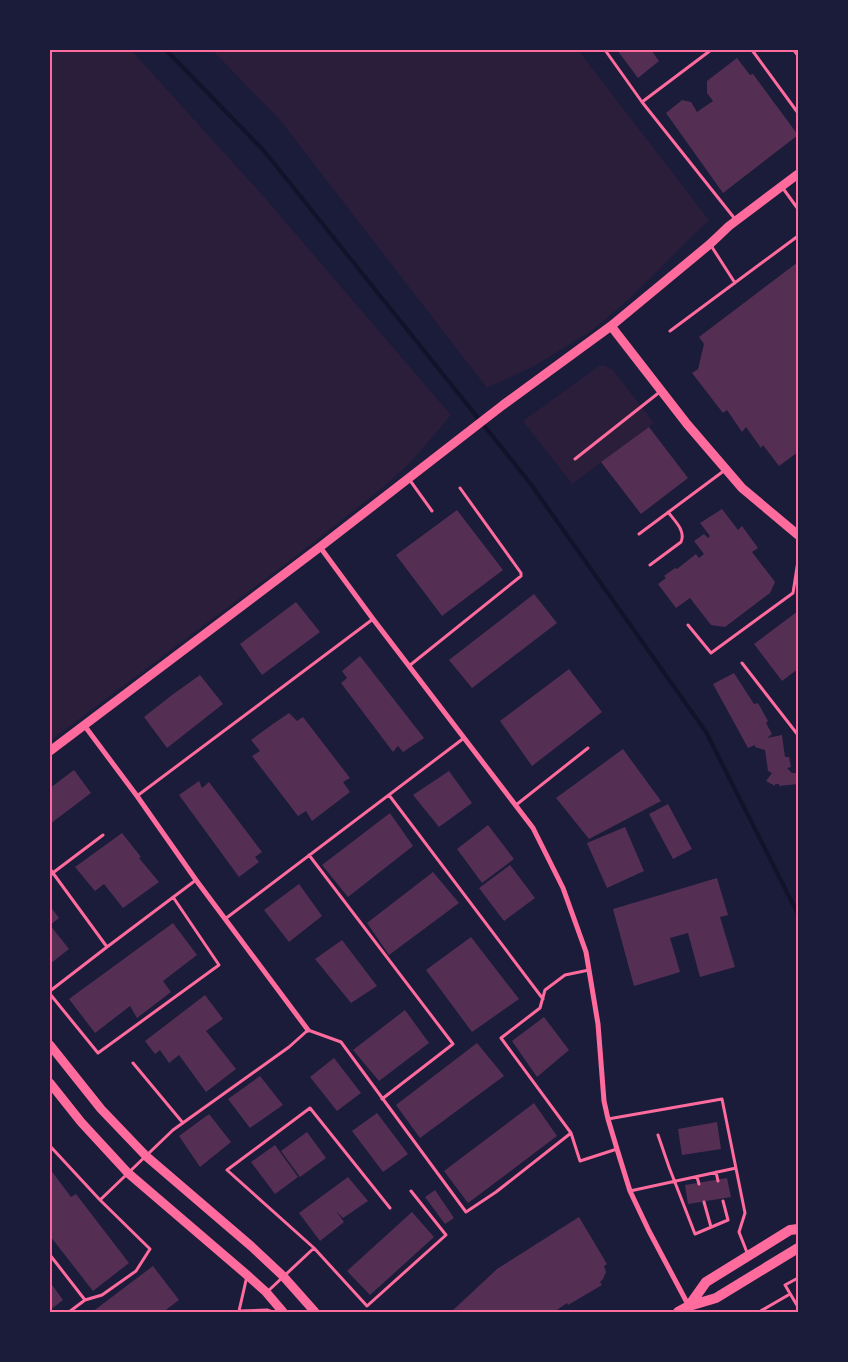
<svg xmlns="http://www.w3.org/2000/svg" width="848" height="1362" font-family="Spectral,serif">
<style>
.green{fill:#2a1e3b}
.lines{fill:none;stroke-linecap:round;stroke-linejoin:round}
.stream{stroke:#12122b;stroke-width:4}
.building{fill:#542f53}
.service{stroke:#ff6b9d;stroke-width:3}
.minor{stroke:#ff6b9d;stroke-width:5}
.tertiary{stroke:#ff6b9d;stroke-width:9}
.primary{stroke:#ff6b9d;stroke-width:10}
.neatline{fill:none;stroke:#ff6b9d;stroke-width:2}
</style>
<rect width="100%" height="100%" fill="#1b1b3a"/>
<path class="green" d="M50,50H131L265,198L451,415L412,461L380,490L296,556L50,741Z
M212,50H578L709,220L627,301L591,331L536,365L487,388L280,120Z
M604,365L613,370L654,423L572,484L523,421L599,366Z"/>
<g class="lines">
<path class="stream" d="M166,50L265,152L530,483L706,732L798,914"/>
</g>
<path class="building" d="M617,50H651L659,61L638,78Z
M737,58L750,75L753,74L798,135L723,193L666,113L682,100L691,102L697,112L713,101L707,93V81Z
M798,262V452L779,466L763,445L761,448L746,427L742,432L727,410L723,413L692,373L698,369L704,344L699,337Z
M649,427L688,478L641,514L601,462Z
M722,509L738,530L742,526L758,548L752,552L775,582L770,593L725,627L711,625L690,598L676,608L658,584L666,578L664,576L675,568L677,569L696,554L699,558L704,554L694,541L704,534L708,538L710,536L700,523Z
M457,510L503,570L442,616L396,555Z
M534,594L557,623L472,688L449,660Z
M296,602L320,632L262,675L240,644Z
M798,611V669L782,681L754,644Z
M360,656L424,738L403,752L398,746L393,752L341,683L347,678L342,671Z
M569,669L602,712L532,766L500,721Z
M734,673L754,704L758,703L768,721L766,723L772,734L767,738L782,735L785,757H789L791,767L787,768L792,773H797L798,784L779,786V784H775V786L766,781L772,773L768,771L765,750L755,747V745L748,748L713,684Z
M200,675L223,704L167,748L144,717L172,695Z
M289,713L297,721L303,717L350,778L343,782L350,792L312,821L306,811L298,816L252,756L260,751L251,740L270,726Z
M623,749L661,801L589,839L556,798Z
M74,770L91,793L50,824V788Z
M449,771L472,803L439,827L413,795Z
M199,781L202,788L209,782L262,852L255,857L259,862L239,877L179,795Z
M668,804L692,849L673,859L649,814Z
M390,813L413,846L348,897L322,865Z
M488,825L514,859L482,883L457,849Z
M625,827L644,871L607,888L587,843Z
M122,833L141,857L139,858L159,882L123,908L104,884L95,891L75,867Z
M510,865L535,898L504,921L479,888Z
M433,872L459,903L389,955L367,923Z
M717,878L728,915L720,917L735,967L700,977L688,933L670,938L680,972L634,986L613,909Z
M299,884L322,916L289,942L264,910Z
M50,906L59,918L50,925L69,949L50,964Z
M173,923L197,955L163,981L171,992L137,1018L130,1006L95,1033L69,999Z
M471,937L519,999L472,1032L426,970Z
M342,940L377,986L351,1003L315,959Z
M205,995L223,1019L206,1031L236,1069L206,1092L179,1055L169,1063L160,1050L155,1054L145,1041Z
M405,1010L429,1043L379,1081L353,1050Z
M544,1017L569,1050L537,1077L512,1041Z
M477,1043L504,1076L420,1138L396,1105Z
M334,1058L361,1093L337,1111L310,1077Z
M260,1076L283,1105L250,1128L228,1099Z
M534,1103L557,1136L468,1203L444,1171Z
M377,1113L408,1154L383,1172L352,1131Z
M209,1114L231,1142L200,1167L179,1136Z
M717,1122L721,1149L682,1155L678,1129Z
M307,1132L326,1158L300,1177L281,1151Z
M275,1145L298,1177L275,1194L251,1162Z
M50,1169L71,1197L76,1194L129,1263L93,1291L50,1236Z
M348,1177L368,1201L343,1218L336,1211L344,1222L320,1241L299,1213Z
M727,1178L731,1197L688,1204L685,1185Z
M435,1190L454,1218L445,1224L425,1197Z
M412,1212L434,1237L370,1295L347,1271Z
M579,1217L607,1264L604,1266L606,1272L603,1279L600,1282L602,1285L568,1305L567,1303L554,1312H451L497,1269Z
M153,1266L179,1300L163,1312H92Z
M50,1282L63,1300L50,1310Z"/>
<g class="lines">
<path class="service" d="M605,50L642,102L711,50
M752,50L798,113
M642,102L735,219
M782,187L798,209
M710,244L735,283
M670,331L798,236
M575,459L661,391
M409,479L432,511
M639,534L725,470
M650,565L681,542C686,531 675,521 668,512
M688,625L711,653L793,593L798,561
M742,663L798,735
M409,666L521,576V573L460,488
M389,795L543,999
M137,796L373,619
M516,805L588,748
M309,855L453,1044L382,1099
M50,869L107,947L50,991
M50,875L103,835
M225,919L464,738
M107,947L196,880
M50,994L98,1053L219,965L173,897
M133,1063L183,1123
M608,1119L722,1099L745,1213L739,1232L748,1255
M571,1133L501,1038L540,1008L545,990L565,975L589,970
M658,1135L669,1167L695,1234L728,1220L723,1201
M50,1146L100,1200L150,1249L136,1271L102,1295L85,1300L69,1312
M716,1172L718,1181
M697,1177L699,1184
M630,1191L736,1168
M100,1200L173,1130L289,1047L308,1030L341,1042L466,1212L496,1192L571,1133L580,1161L617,1149
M704,1202L711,1227
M390,1208L310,1108L227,1170L314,1248L367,1306L446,1235L411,1191
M50,1255L85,1300
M798,1278L785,1285L798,1307
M267,1292L314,1248
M239,1311L247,1276
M239,1311L267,1310L273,1312
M759,1312L790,1294"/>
<path class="minor" d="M795,50L798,54
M320,547L373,619L533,828L563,888L586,952L598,1024L604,1101L608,1119L617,1149L630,1191L649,1231L692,1312
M84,725L137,796L196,880L308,1030"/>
<path class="tertiary" d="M611,326L687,424L742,488L798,535
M50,751L320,547L503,405L611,326L710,244L729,226L798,174
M50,1045L101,1109L146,1156L251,1246L283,1276L315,1312
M50,1083L81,1122L128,1173L247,1275L266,1292L283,1312"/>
<path class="primary" d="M689,1306L706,1282L790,1230L798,1229
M678,1312L689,1306L716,1298L798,1248"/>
</g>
<rect width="848" height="1362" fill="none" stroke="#1b1b3a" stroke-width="102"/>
<rect x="51" y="51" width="746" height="1260" class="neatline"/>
</svg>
